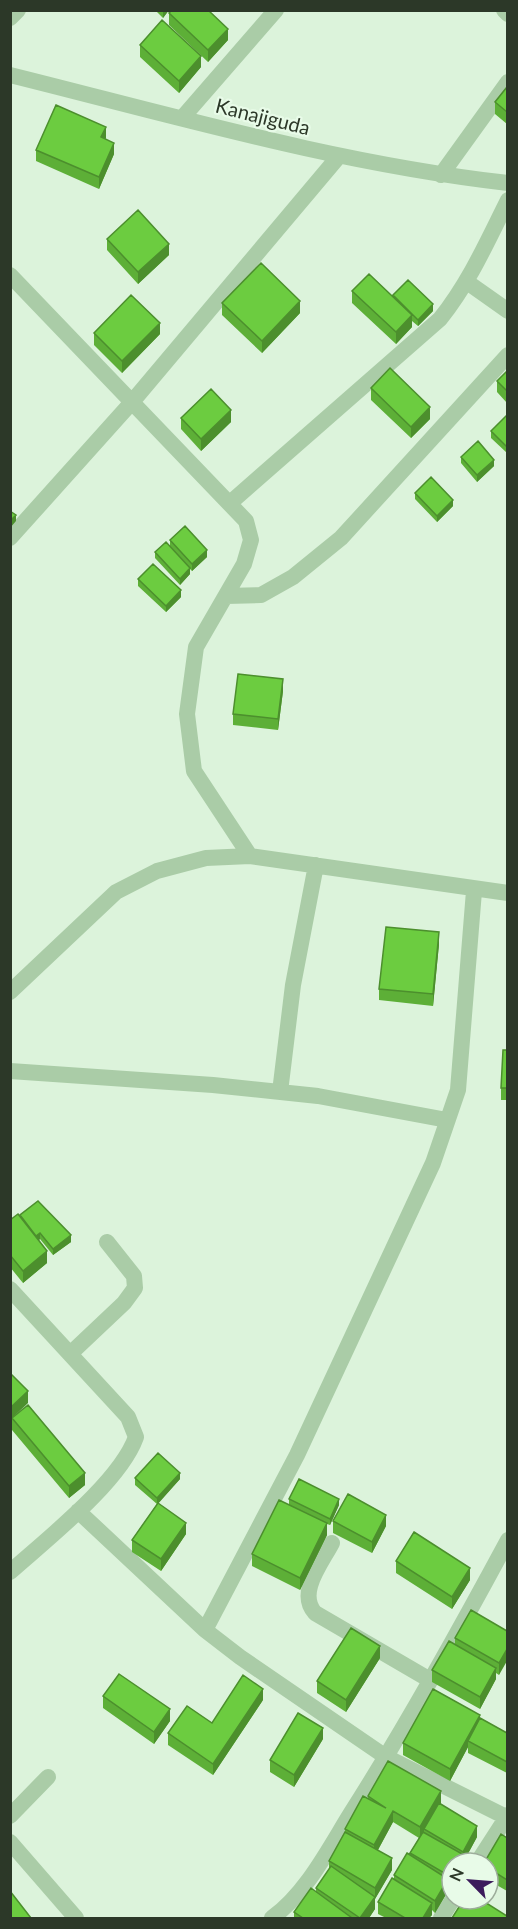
<svg xmlns="http://www.w3.org/2000/svg" width="518" height="1929" font-family="Lato,sans-serif">
<style>
.lines{fill:none;stroke-linecap:round;stroke-linejoin:round}
.minor{stroke:#aacca7;stroke-width:16}
.wall{fill:#5daf37}
.shaded-wall{fill:#4c8f2d}
.building{fill:#6ccc40;stroke:#4c8f2d;stroke-width:1.5}
.labels{text-anchor:middle;dominant-baseline:central;stroke-width:4.5;stroke-linejoin:round;paint-order:stroke}
.street-label{font-size:20px;fill:#2c3828;stroke:#e8fbe8}
</style>
<rect width="100%" height="100%" fill="#dcf3db"/>
<g class="lines">
<path class="minor" d="M504,10L508,14
M10,18L18,10
M10,75C175,116 339,164 508,183
M183,117L276,10
M441,175L508,82
M10,275L246,521L251,540L244,564L196,647L187,714L194,771L250,856
M467,282L508,311
M230,503L440,319C469,283 487,242 508,200
M10,538L132,402L339,156
M226,596L261,595L293,577L341,538L508,355
M10,992L116,892L157,871L206,858L250,856L508,893
M10,1071L213,1085L318,1096L447,1120
M280,1092L293,985L316,865
M10,1289L128,1417L136,1437C120,1482 47,1539 10,1572
M70,1354L124,1303L135,1288L134,1276L107,1242
M78,1511L205,1630L240,1657L386,1757L508,1818
M332,1543C321,1564 297,1593 315,1613L430,1680
M205,1630L297,1455L433,1163L458,1090L474,891
M10,1816L48,1777
M10,1842L76,1918
M477,1863L508,1815
M272,1918C307,1892 328,1850 351,1813C407,1725 458,1633 508,1540
M441,1918L453,1899"/>
</g>
<path class="wall" d="M155,10H169L163,18Z
M169,13L228,40L208,62L169,25Z
M140,45L201,67L179,93L140,57Z
M507,87V124L495,114V102Z
M106,139L114,154L99,189L36,161V150Z
M107,239L169,255L138,284L107,250Z
M352,291L393,297V295L433,311L418,326L412,321V327L396,344L352,303Z
M222,303L300,313L262,353L222,315Z
M94,333L160,334L122,373L94,345Z
M507,371V403L497,392V381Z
M371,388L430,419L411,438L371,400Z
M507,415V453L491,438V431Z
M181,418L231,422L201,451L181,429Z
M461,457L494,466L477,482L461,463Z
M415,493L453,506L437,522L415,499Z
M170,540L207,557L192,571L190,569V574L180,585L155,558V552L170,546Z
M138,579L181,597L166,612L138,586Z
M283,691L278,730L233,725V714Z
M439,944L433,1006L379,1000V989Z
M507,1050V1100H501V1088Z
M20,1215L71,1242L53,1255L40,1239L39,1240L47,1263L23,1283L10,1267V1220L20,1217Z
M28,1403L14,1417L85,1485L69,1498L12,1430V1418Z
M135,1478L180,1479L158,1503L186,1534L161,1571L132,1552V1540L157,1504L135,1485Z
M289,1499L339,1505L330,1525L327,1524V1535L300,1590L252,1566V1554L289,1505Z
M333,1521L386,1526L372,1553L333,1533Z
M396,1561L470,1580L452,1609L396,1573Z
M507,1631L499,1675L496,1673V1679L480,1709L432,1682V1670L455,1645V1638Z
M380,1658L346,1712L317,1693V1681Z
M103,1696L170,1721L154,1744L103,1708Z
M263,1700L213,1775L168,1745V1733L212,1723Z
M480,1718L507,1733V1773L468,1753V1747L450,1781L403,1755V1743Z
M323,1739L294,1787L270,1772V1760Z
M368,1796L441,1803L440,1804L477,1837L464,1861L451,1889L448,1887V1891L435,1913L432,1910V1915L429,1918H386L378,1914V1902L394,1880V1875L410,1855V1853L419,1838L393,1822L378,1850L392,1870L375,1899V1909L369,1918H294V1912L316,1892V1888L329,1870V1861L345,1832V1829L368,1798Z
M507,1838V1891L488,1880V1863Z"/>
<path class="shaded-wall" d="M164,10H169L163,18V12Z
M228,29V40L208,62V50Z
M201,56V67L179,93V81Z
M106,127V139L101,137Z
M114,143V154L99,189V177Z
M169,244V255L138,284V272Z
M300,301V313L262,353V341Z
M433,304V311L418,326V320Z
M412,315V327L396,344V332Z
M160,323V334L122,373V361Z
M430,407V419L411,438V427Z
M231,410V422L201,451V439Z
M494,460V466L477,482V475Z
M453,500V506L437,522V516Z
M16,515V521L10,528V521Z
M207,550V557L192,571V564Z
M190,568V574L180,585V579Z
M181,590V597L166,612V606Z
M283,679V691L278,730V719Z
M439,932V944L433,1006V994Z
M40,1233V1239L36,1242V1236Z
M71,1235V1242L53,1255V1249Z
M47,1251V1263L23,1283V1271Z
M28,1391V1403L10,1420V1408Z
M85,1473V1485L69,1498V1486Z
M180,1473V1479L157,1505V1498Z
M339,1499V1505L330,1525V1519Z
M386,1515V1526L372,1553V1542Z
M186,1523V1534L161,1571V1559Z
M327,1523V1535L300,1590V1578Z
M470,1568V1580L452,1609V1597Z
M380,1646V1658L346,1712V1700Z
M507,1649V1661L499,1675V1663Z
M496,1668V1679L480,1709V1697Z
M263,1689V1700L213,1775V1764Z
M170,1709V1721L154,1744V1732Z
M480,1715V1726L468,1741V1747L450,1781V1769Z
M323,1728V1739L294,1787V1775Z
M441,1791V1803L425,1830L424,1829V1832L420,1839V1827Z
M393,1811V1822L374,1857V1845Z
M477,1826V1837L464,1861V1863H459L463,1857V1852Z
M392,1858V1870L375,1899V1909L369,1918H360L375,1898V1888Z
M452,1875V1887L451,1889V1877Z
M448,1879V1891L435,1913V1901Z
M432,1903V1915L429,1918H423Z"/>
<path class="building" d="M172,10H208L228,29L208,50L169,13Z
M162,20L201,56L179,81L140,45Z
M507,87V112L495,102Z
M56,105L106,127L101,137L114,143L99,177L36,150Z
M138,210L169,244L138,272L107,239Z
M261,263L300,301L262,341L222,303Z
M369,274L412,315L396,332L352,291Z
M408,280L433,304L418,320L393,295Z
M131,295L160,323L122,361L94,333Z
M390,368L430,407L411,427L371,388Z
M507,371V391L497,381Z
M211,389L231,410L201,439L181,418Z
M507,415V447L491,431Z
M478,441L494,460L477,475L461,457Z
M431,477L453,500L437,516L415,493Z
M10,511L16,515L10,521Z
M185,526L207,550L192,564L170,540Z
M166,542L190,568L180,579L155,552Z
M153,564L181,590L166,606L138,579Z
M238,674L283,679L278,719L233,714Z
M386,927L439,932L433,994L379,989Z
M503,1050H507V1088H501Z
M38,1201L71,1235L53,1249L40,1233L36,1236L20,1215Z
M18,1214L47,1251L23,1271L10,1255V1220Z
M10,1373L28,1391L10,1408Z
M28,1405L85,1473L69,1486L12,1418Z
M158,1453L180,1473L157,1498L135,1478Z
M299,1479L339,1499L330,1519L289,1499Z
M348,1494L386,1515L372,1542L333,1521Z
M279,1500L327,1523L300,1578L252,1554Z
M158,1503L186,1523L161,1559L132,1540Z
M414,1532L470,1568L452,1597L396,1561Z
M471,1610L507,1631V1649L499,1663L455,1638Z
M351,1628L380,1646L346,1700L317,1681Z
M449,1641L496,1668L480,1697L432,1670Z
M119,1674L170,1709L154,1732L103,1696Z
M243,1675L263,1689L213,1764L168,1733L187,1706L212,1723Z
M433,1689L480,1715L450,1769L403,1743Z
M298,1713L323,1728L294,1775L270,1760Z
M480,1718L507,1733V1762L468,1741Z
M388,1761L441,1791L420,1827L393,1811L374,1845L345,1829L363,1796L386,1808L368,1796Z
M439,1803L477,1826L463,1852L424,1829Z
M345,1832L392,1858L375,1888L329,1861Z
M423,1832L464,1855L459,1863H452V1875L451,1877L410,1853Z
M501,1834L507,1838V1880L488,1868V1863H484Z
M407,1853L448,1879L435,1901L394,1875Z
M331,1866L375,1897L360,1918L316,1888Z
M392,1878L432,1903L423,1918H405L378,1902Z
M311,1888L352,1918H303L294,1912Z
M10,1891L31,1918H10Z
M464,1899H480L507,1916L506,1918H452Z"/>
<g class="labels">
<g class="street-label">
<text transform="translate(263 116) rotate(14)">Kanajiguda</text>
</g>
</g>
<rect width="518" height="1929" fill="none" stroke="#2c3828" stroke-width="24"/>
<g transform="translate(470 1881) rotate(295)"><circle r="28" fill="#e8fbe8" stroke="#9dad9b" stroke-width="1.5"/>
<path d="M0-4.5L10 22L0 15L-10 22Z" fill="#3c1b5c"/>
<text y="-9" font-size="16" font-weight="bold" text-anchor="middle" fill="#2c3828">N</text>
</g>
</svg>
